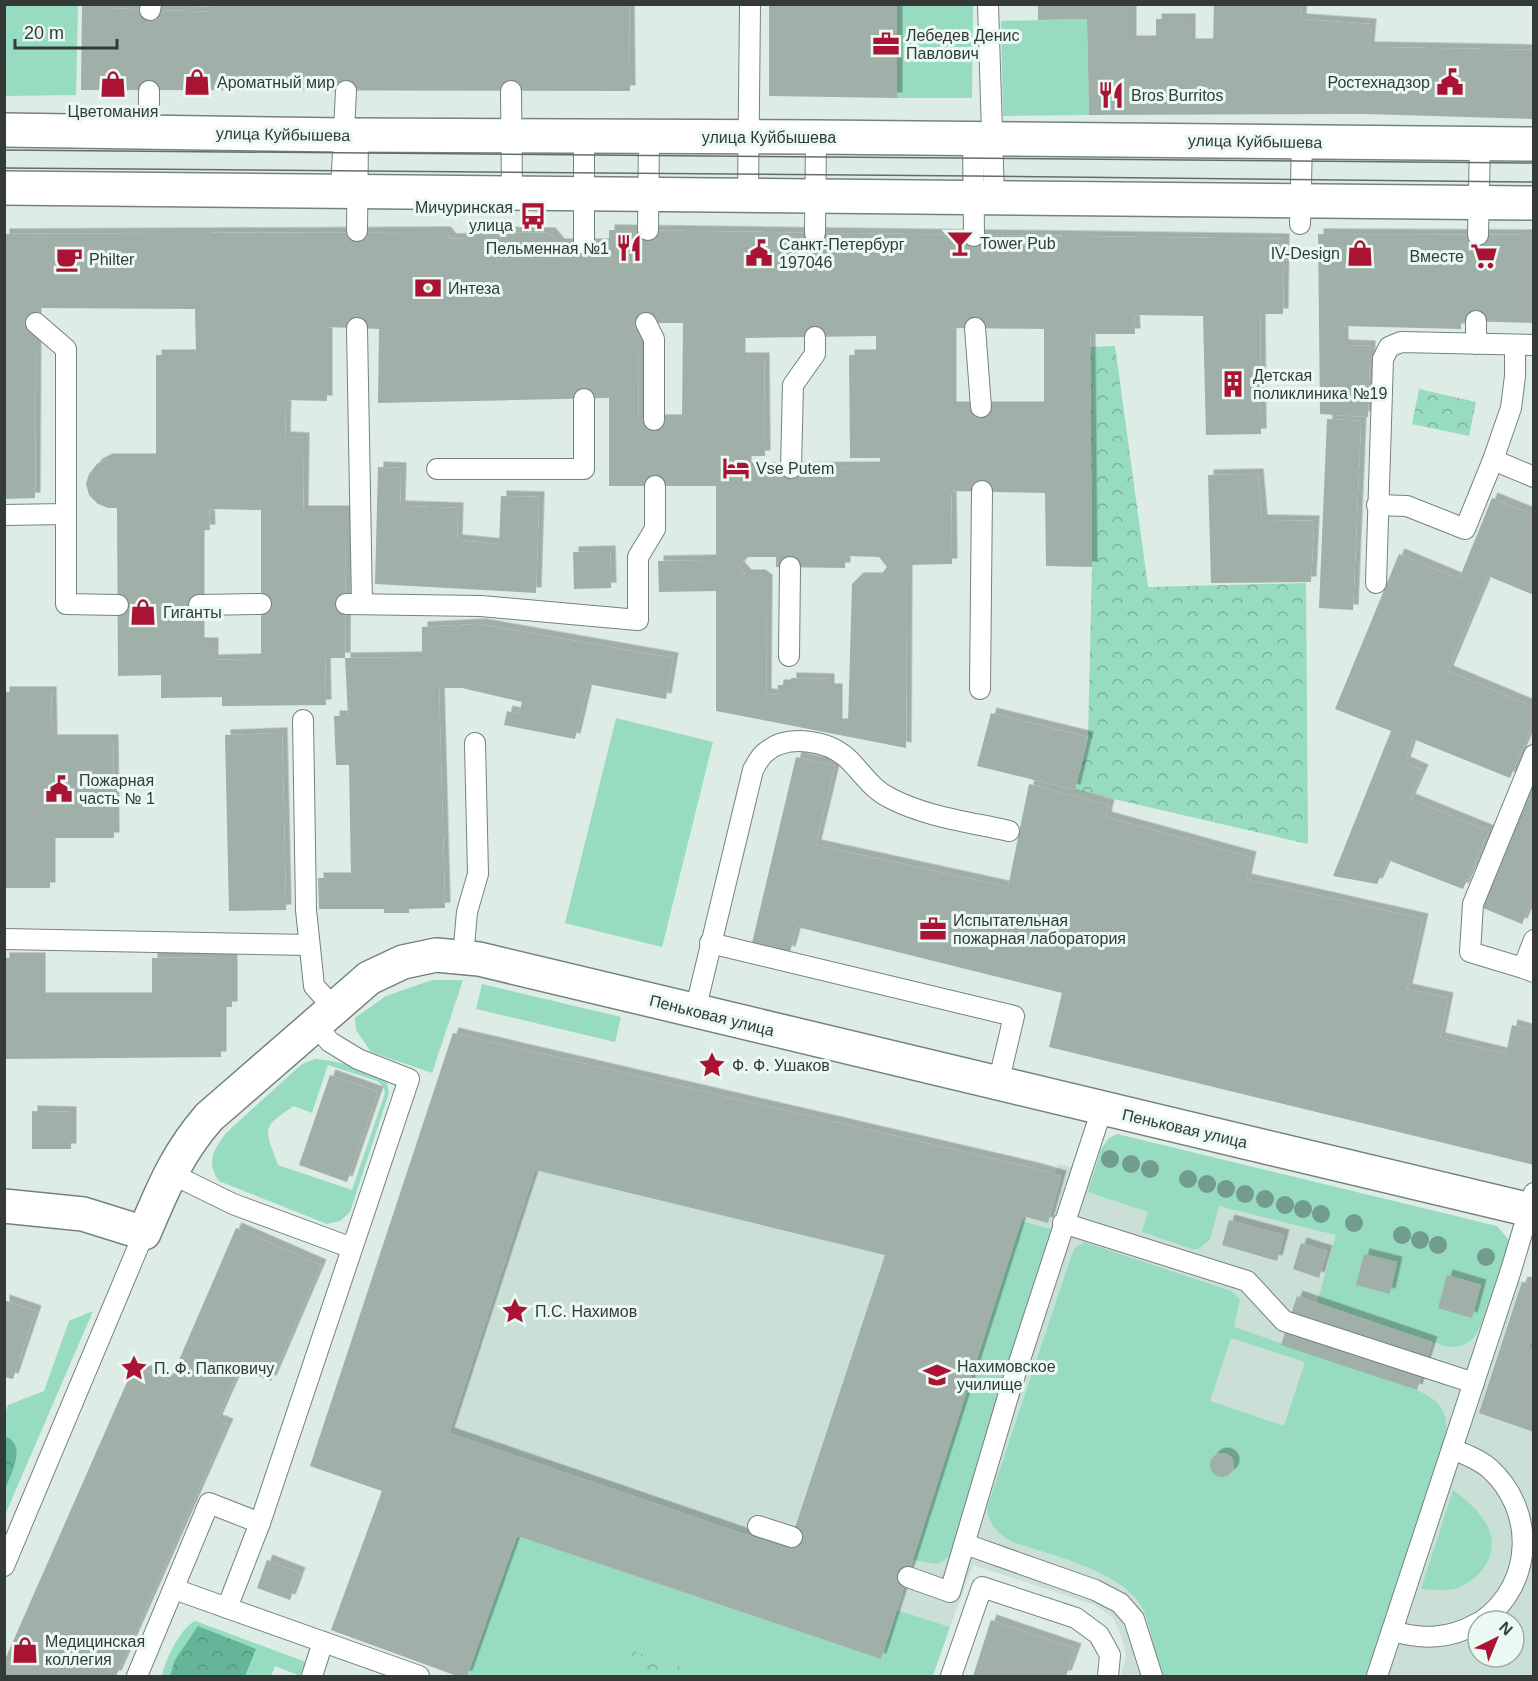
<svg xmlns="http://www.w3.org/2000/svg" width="1538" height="1681" font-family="Helvetica,sans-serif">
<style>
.built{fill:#cae0d6;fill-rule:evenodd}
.grass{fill:#97dbc0;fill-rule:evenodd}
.forest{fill:url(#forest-crowns)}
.park{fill:url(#park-crowns)}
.building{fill:#a1afa9;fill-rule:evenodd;filter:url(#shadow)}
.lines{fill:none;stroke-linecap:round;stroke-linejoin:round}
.service-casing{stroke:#75837d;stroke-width:22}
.minor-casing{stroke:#75837d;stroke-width:36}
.secondary-casing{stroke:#75837d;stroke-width:36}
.service{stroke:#fff;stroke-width:20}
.minor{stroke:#fff;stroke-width:33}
.secondary{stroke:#fff;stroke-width:33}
.tram{stroke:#646d6a;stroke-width:1.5}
.tree{fill:#729c8e}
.labels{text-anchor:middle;stroke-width:6;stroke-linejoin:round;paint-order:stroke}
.poi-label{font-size:16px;fill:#343a38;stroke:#eaf9f3;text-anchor:start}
.street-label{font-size:16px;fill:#343a38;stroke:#eaf9f3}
</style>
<defs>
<pattern id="forest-crowns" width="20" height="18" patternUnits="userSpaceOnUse" patternTransform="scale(1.5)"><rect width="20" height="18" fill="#65b698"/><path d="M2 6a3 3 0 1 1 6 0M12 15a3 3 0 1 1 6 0" fill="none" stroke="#54957d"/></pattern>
<pattern id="park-crowns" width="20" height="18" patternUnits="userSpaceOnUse" patternTransform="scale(1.5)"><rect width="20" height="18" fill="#97dbc0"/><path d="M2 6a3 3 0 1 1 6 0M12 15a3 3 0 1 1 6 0" fill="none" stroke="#7cb39d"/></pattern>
<filter id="shadow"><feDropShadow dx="5.5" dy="-5.5" stdDeviation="0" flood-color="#0004"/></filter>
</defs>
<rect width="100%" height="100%" fill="#ddece5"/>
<path class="built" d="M453,1033L1055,1174L1058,1164L1533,1284V1676H1121L1126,1655L1120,1632L1113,1618L1095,1605L973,1565L950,1627L897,1610L881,1659L518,1536L467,1676H457L331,1630L382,1491L310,1466ZM1478,1621H1514V1657H1478Z"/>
<g class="grass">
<polygon points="4,5 78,5 76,95 5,96"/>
<polygon points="897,5 973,5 972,98 897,98"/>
<polygon points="1087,19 1089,115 1003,116 1001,21"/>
<polygon points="616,718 713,742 662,947 565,923"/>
<polygon points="432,980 463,980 432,1073 371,1052 356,1030 355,1018 386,996"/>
<polygon points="482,984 621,1017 615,1042 476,1009"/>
<path d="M315,1059C336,1060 371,1070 387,1083L389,1093L350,1212L340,1221L327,1224L219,1181C206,1163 213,1150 226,1133L302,1064ZM328,1065L377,1081L383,1086L385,1093L352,1190L278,1165C265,1129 260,1128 294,1106L312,1113Z"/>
<path d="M1117,1134L1497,1226L1508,1239V1247L1480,1327C1473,1342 1465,1347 1448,1347L1317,1303L1336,1235L1219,1206L1210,1240L1198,1249H1192L1142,1232L1148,1212L1088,1192L1101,1149L1109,1138Z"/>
<polygon points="1021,1221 1051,1229 954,1550 947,1558 938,1564 913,1560"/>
<path d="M1084,1242L1231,1291L1240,1299L1234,1327L1417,1390C1445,1403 1450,1415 1444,1446L1369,1676H1164L1159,1669C1154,1650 1151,1629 1144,1611C1129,1573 1048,1554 1012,1542C999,1534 988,1524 987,1508L1071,1257L1074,1249ZM1231,1338L1305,1362L1284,1426L1210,1401Z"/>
<polygon points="93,1311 5,1515 4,1417 8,1405 44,1391 69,1321"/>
<path d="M1453,1490C1468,1501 1487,1517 1491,1536C1496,1560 1476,1583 1454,1589C1443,1591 1432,1590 1421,1589Z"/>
<polygon points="517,1536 881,1659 897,1610 950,1627 933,1676 467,1676"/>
<path d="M195,1621L306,1662L300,1676L275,1666L271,1676H162C165,1661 180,1628 195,1621Z"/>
</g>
<g class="forest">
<path d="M5,1436C28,1446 11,1472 5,1490Z"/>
<polygon points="198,1626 256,1649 245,1676 170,1676 175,1660"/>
</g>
<g class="park">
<polygon points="1115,346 1148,587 1306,583 1308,844 1075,790 1088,737 1092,567 1090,347"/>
<polygon points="1419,389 1476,402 1469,436 1412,424"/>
<polygon points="633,1651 707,1676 625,1676"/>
</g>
<g class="building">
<polygon points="209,4 629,4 630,91 81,90 82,5 105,5 105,8 209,12"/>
<polygon points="769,4 897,4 897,98 769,96"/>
<polygon points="1038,4 1131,4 1131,41 1156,41 1156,19 1190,19 1190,44 1213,44 1214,4 1302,4 1301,19 1371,24 1369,47 1534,50 1534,119 1365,114 1089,115 1087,19 1038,20"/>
<path d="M609,230L1284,239L1283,314H1260L1261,434L1206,435L1203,316L1134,315L1135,334H1090L1092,567L1046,566L1045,493L951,491L952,564L907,565L906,748L716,711V591L659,592L658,561L716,560V486H609V398L378,403L379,329L327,327V401L286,400L285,437L304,438L303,511H346L345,658H325L326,705L222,706V697L161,698V675L118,676L117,508H108L98,504L89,495L86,484L89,474L97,464L107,459H156V355H196L195,309L36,308L35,498L4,499V234L445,232L451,239L471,238L477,232L550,233L559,244H609ZM639,323H683L682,420H638ZM951,328L1044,329V407H951ZM876,336V355H849L850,458H880V467L746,468V456H765L764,358H740V338ZM209,509L261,510V659L213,660V643H199V530H210ZM845,556L879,557L887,567L878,578H858L852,584L848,724H837V689H829V679L791,678V685H778L777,695L766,694L767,580L760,575H746L739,567L746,557H776V567L845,568Z"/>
<polygon points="1318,234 1534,235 1534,323 1461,321 1461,329 1343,326 1343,345 1370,346 1368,417 1320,414"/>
<polygon points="1327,419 1361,421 1353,610 1319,608"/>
<polygon points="378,467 401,468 400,506 458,508 457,540 499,544 501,496 539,497 536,593 375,584"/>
<polygon points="1258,474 1262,520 1314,521 1311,582 1211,583 1208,475"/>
<polygon points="1492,498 1534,515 1534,595 1488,576 1448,671 1534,707 1534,721 1510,778 1413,739 1405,762 1423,770 1410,799 1489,831 1463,889 1388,860 1377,884 1333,876 1391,731 1335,709 1399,554 1459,579"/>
<polygon points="610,551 611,588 574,589 573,552"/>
<polygon points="480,624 673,658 666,699 588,684 575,739 504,725 507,711 519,714 522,702 462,688 439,688 445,908 409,909 409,913 384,913 384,909 319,909 318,878 351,878 349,765 336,765 334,716 348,716 345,658 422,657 422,627"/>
<polygon points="4,692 51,692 52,740 113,740 114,838 50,838 50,888 4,888"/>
<polygon points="991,713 1088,737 1075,790 977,766"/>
<polygon points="282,733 286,910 229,911 225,735"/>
<polygon points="796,757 835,766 816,845 1008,887 1029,784 1109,805 1106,817 1251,857 1246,879 1423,919 1407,989 1448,998 1440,1038 1506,1054 1512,1025 1534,1031 1534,1165 1049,1047 1062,993 797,927 790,952 752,943"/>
<polygon points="1533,783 1534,896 1522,924 1483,908"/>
<polygon points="232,957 232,1007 221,1007 221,1057 4,1059 4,958 40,958 40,998 152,998 152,958"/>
<path d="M453,1033L1033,1168L1061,1176L1048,1223L1023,1216L881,1659L517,1536L467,1676H457L331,1630L382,1491L310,1466ZM535,1170L885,1255L788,1549L449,1433Z"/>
<polygon points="330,1075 378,1092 347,1182 299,1165"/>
<polygon points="32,1111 71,1112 71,1149 32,1149"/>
<polygon points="1229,1220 1284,1235 1277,1261 1222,1245"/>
<polygon points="236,1228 321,1265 271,1381 240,1368 217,1420 228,1424 116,1676 4,1676 4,1662 134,1366 170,1381"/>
<polygon points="1301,1243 1327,1251 1319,1278 1293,1269"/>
<polygon points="1364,1254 1397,1262 1390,1294 1356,1285"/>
<polygon points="1447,1275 1481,1285 1472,1318 1438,1308"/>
<polygon points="1522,1282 1534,1284 1534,1336 1528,1348 1534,1350 1534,1432 1479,1413"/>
<polygon points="1297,1296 1432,1342 1417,1390 1281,1345"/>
<polygon points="4,1300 36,1311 13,1379 4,1377"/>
<circle cx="1222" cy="1465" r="12"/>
<polygon points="267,1560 300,1573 290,1600 257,1588"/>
<polygon points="991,1620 1076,1649 1066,1676 973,1676"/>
</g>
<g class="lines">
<defs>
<g id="service">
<polyline points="988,4 994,197"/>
<polyline points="150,10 151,4"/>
<polyline points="511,91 512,193"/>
<polyline points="149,132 149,91"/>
<polyline points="584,136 584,244"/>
<polyline points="973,139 974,236"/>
<polyline points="341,191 346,91"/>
<polyline points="748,195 750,4"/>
<polyline points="1300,224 1302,142"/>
<polyline points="648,230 649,136"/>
<polyline points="357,231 358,135"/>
<polyline points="815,233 816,137"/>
<polyline points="1478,235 1480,143"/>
<polyline points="36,323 66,349 66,514"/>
<polyline points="646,323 654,339 654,420"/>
<polyline points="357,328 362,604"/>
<polyline points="975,328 981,407"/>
<polyline points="1476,344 1476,321"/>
<polyline points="1493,460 1534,477"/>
<polyline points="791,468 793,385 815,354 815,337"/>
<polyline points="437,469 584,469 584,399"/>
<polyline points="1377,505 1407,506 1465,529 1493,460 1511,408 1515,376 1515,345"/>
<polyline points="4,515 66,514 66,604 118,605"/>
<polyline points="1376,583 1383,359 1389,347 1401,342 1534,345"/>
<polyline points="346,604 481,606 638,620 638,557 655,529 655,486"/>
<polyline points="199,605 261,604"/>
<polyline points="789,656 790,567"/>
<polyline points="980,689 982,491"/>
<polyline points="303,720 306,910 314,986 333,1007"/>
<polyline points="1534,755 1473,904 1470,952 1523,968 1534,972"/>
<polyline points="4,939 309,945"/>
<polyline points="710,943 1014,1016 998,1084"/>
<polyline points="463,957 467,912 478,874 475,743"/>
<polyline points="1523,968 1534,940"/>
<path d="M695,1011L753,770C756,765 760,756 766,752C787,734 827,740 847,758C861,771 871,789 890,798C926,817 970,822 1009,831"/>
<polyline points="170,1173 233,1204 352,1248"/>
<polyline points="1063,1223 1247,1281 1284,1321 1474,1383"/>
<path d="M1452,1449C1465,1454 1478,1459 1489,1468C1536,1510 1534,1584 1482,1621"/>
<polyline points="758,1526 792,1537"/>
<polyline points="965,1544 1095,1590 1120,1603 1134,1619 1152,1676"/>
<polyline points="4,1566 144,1233"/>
<polyline points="908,1577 950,1592 1009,1393 1102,1109"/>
<polyline points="174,1589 419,1676"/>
<polyline points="227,1608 260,1523 409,1079 358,1059 330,1042 314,1024"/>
<path d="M1392,1631C1423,1640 1450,1639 1478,1623"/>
<polyline points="137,1676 209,1503 260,1523"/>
<polyline points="312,1676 323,1642"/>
<polyline points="951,1676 982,1587 1076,1618 1099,1635 1110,1655 1108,1676"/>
<polyline points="1377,1676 1511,1270 1534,1193"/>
</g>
<path id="minor" d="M4,1206L83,1214L144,1233C163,1189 176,1155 209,1117L369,978L403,962L436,955L479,959L1534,1211"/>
<g id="secondary">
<polyline points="4,130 344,135 816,137 1534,144"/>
<polyline points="4,188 1534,203"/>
</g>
</defs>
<use href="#service" class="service-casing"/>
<use href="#minor" class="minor-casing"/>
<use href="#secondary" class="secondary-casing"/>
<use href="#service" class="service"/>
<use href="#minor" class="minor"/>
<use href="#secondary" class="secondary"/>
<g class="tram">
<polyline points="4,150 1534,163"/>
<polyline points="4,168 973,176 1534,182"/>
</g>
</g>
<g class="tree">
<circle cx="1110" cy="1159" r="9"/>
<circle cx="1131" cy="1164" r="9"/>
<circle cx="1150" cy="1169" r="9"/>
<circle cx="1188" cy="1179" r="9"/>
<circle cx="1207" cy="1184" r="9"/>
<circle cx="1226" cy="1189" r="9"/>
<circle cx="1245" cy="1194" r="9"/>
<circle cx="1265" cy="1199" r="9"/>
<circle cx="1285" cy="1205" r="9"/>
<circle cx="1303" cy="1209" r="9"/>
<circle cx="1321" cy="1214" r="9"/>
<circle cx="1354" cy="1223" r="9"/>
<circle cx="1402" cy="1235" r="9"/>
<circle cx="1420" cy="1240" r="9"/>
<circle cx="1438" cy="1245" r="9"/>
<circle cx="1486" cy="1257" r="9"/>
</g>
<defs>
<symbol id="office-bare" viewBox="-9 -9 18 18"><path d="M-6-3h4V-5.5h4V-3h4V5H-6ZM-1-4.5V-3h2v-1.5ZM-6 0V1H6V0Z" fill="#aa1334" stroke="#eaf9f3" stroke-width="2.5" paint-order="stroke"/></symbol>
<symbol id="shop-bare" viewBox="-9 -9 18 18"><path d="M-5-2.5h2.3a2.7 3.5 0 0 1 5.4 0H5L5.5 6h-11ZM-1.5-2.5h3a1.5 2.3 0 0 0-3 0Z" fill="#aa1334" stroke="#eaf9f3" stroke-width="2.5" paint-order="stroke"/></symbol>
<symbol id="civic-bare" viewBox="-9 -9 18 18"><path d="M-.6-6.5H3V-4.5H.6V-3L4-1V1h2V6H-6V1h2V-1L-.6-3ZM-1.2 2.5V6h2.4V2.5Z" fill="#aa1334" stroke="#eaf9f3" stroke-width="2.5" paint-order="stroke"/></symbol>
<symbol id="restaurant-bare" viewBox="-9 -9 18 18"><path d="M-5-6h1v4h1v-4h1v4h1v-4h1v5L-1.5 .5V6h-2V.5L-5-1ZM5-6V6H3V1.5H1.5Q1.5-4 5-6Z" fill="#aa1334" stroke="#eaf9f3" stroke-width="2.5" paint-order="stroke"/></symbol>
<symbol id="bus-bare" viewBox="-9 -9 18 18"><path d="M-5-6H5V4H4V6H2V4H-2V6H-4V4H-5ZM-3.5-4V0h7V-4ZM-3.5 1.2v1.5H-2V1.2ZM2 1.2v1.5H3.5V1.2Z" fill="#aa1334" stroke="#eaf9f3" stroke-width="2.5" paint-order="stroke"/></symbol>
<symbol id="bar-bare" viewBox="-9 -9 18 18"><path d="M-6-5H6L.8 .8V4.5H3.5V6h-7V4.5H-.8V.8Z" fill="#aa1334" stroke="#eaf9f3" stroke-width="2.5" paint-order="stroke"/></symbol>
<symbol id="supermarket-bare" viewBox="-9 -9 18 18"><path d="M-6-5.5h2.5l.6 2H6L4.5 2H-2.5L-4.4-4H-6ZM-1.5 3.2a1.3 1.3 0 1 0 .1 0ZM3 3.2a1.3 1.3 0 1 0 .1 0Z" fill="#aa1334" stroke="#eaf9f3" stroke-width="2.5" paint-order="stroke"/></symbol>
<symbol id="cafe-bare" viewBox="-9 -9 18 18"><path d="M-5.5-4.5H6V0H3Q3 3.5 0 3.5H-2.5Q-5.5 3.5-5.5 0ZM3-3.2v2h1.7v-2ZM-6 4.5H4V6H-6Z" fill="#aa1334" stroke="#eaf9f3" stroke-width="2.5" paint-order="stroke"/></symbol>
<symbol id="bank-bare" viewBox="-9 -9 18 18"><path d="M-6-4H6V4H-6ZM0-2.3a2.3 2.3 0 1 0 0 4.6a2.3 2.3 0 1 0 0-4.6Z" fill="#aa1334" stroke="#eaf9f3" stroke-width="2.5" paint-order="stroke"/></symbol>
<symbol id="building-bare" viewBox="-9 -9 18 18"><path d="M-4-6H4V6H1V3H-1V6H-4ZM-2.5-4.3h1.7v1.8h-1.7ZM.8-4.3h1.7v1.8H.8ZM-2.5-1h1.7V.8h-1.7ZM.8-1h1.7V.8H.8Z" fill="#aa1334" stroke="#eaf9f3" stroke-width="2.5" paint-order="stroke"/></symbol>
<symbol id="hotel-bare" viewBox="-9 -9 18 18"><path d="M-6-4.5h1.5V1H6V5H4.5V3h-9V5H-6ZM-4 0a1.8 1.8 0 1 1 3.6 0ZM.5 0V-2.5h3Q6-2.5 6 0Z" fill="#aa1334" stroke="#eaf9f3" stroke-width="2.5" paint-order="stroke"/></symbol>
<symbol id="sight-bare" viewBox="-9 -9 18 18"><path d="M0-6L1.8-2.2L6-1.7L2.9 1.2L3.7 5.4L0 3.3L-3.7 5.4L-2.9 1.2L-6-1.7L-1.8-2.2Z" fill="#aa1334" stroke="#eaf9f3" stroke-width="2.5" paint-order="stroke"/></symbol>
<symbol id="university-bare" viewBox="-9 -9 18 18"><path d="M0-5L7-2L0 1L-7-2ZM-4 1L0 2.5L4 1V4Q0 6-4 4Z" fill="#aa1334" stroke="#eaf9f3" stroke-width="2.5" paint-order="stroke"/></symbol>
</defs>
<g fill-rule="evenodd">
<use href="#office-bare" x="867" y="25" width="38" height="38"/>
<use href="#shop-bare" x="178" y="63" width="38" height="38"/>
<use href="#civic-bare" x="1431" y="63" width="38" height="38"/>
<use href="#shop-bare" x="94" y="65" width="38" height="38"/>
<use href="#restaurant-bare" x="1092" y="76" width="38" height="38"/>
<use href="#bus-bare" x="514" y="197" width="38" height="38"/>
<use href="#bar-bare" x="941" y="224" width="38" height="38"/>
<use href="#restaurant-bare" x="610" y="229" width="38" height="38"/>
<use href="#civic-bare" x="740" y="234" width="38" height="38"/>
<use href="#shop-bare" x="1341" y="234" width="38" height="38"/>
<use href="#supermarket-bare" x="1465" y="237" width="38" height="38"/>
<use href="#cafe-bare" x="50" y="240" width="38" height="38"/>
<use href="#bank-bare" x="409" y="269" width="38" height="38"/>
<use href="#building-bare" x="1214" y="365" width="38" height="38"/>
<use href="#hotel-bare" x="717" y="449" width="38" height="38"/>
<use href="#shop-bare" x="124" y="593" width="38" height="38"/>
<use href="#civic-bare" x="40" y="770" width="38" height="38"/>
<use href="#office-bare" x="914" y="910" width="38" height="38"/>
<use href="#sight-bare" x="693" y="1046" width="38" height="38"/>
<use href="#sight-bare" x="496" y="1292" width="38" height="38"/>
<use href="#sight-bare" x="115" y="1349" width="38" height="38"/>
<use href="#university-bare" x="918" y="1356" width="38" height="38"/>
<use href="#shop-bare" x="6" y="1631" width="38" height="38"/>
</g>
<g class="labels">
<g class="poi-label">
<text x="906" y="41">Лебедев Денис<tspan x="906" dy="18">Павлович</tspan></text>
<text x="217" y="88">Ароматный мир</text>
<text x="1430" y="88" text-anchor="end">Ростехнадзор</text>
<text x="1131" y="101">Bros Burritos</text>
<text x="113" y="117" text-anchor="middle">Цветомания</text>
<text x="513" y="213" text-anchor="end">Мичуринская<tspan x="513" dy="18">улица</tspan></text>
<text x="980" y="249">Tower Pub</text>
<text x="779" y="250">Санкт-Петербург<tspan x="779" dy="18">197046</tspan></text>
<text x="609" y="254" text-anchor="end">Пельменная №1</text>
<text x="1340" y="259" text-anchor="end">IV-Design</text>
<text x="1464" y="262" text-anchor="end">Вместе</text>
<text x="89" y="265">Philter</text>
<text x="448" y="294">Интеза</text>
<text x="1253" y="381">Детская<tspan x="1253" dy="18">поликлиника №19</tspan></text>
<text x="756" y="474">Vse Putem</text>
<text x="163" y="618">Гиганты</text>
<text x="79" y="786">Пожарная<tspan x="79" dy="18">часть № 1</tspan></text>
<text x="953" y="926">Испытательная<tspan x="953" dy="18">пожарная лаборатория</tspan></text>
<text x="732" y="1071">Ф. Ф. Ушаков</text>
<text x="535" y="1317">П.С. Нахимов</text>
<text x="957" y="1372">Нахимовское<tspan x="957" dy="18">училище</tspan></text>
<text x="154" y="1374">П. Ф. Папковичу</text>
<text x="45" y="1647">Медицинская<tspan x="45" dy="18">коллегия</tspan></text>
</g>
<g class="street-label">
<text transform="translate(283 134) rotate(1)" y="6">улица Куйбышева</text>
<text x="769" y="143">улица Куйбышева</text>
<text transform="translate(1255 141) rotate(1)" y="6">улица Куйбышева</text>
<text transform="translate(712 1015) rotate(14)" y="6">Пеньковая улица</text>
<text transform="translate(1185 1128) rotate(13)" y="6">Пеньковая улица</text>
</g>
</g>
<rect width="1538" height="1681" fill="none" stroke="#343a38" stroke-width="12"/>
<g transform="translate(1496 1639) rotate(43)"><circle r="28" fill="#eaf9f3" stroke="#a1ada8" stroke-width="1.5"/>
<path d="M0-4.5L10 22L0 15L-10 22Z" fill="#aa1334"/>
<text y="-9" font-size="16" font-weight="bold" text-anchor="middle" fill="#343a38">N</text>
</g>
<path d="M15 39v9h102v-9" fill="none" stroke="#343a38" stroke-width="3"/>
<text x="24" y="39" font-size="18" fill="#343a38" stroke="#eaf9f3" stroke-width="4.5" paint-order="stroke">20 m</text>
</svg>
